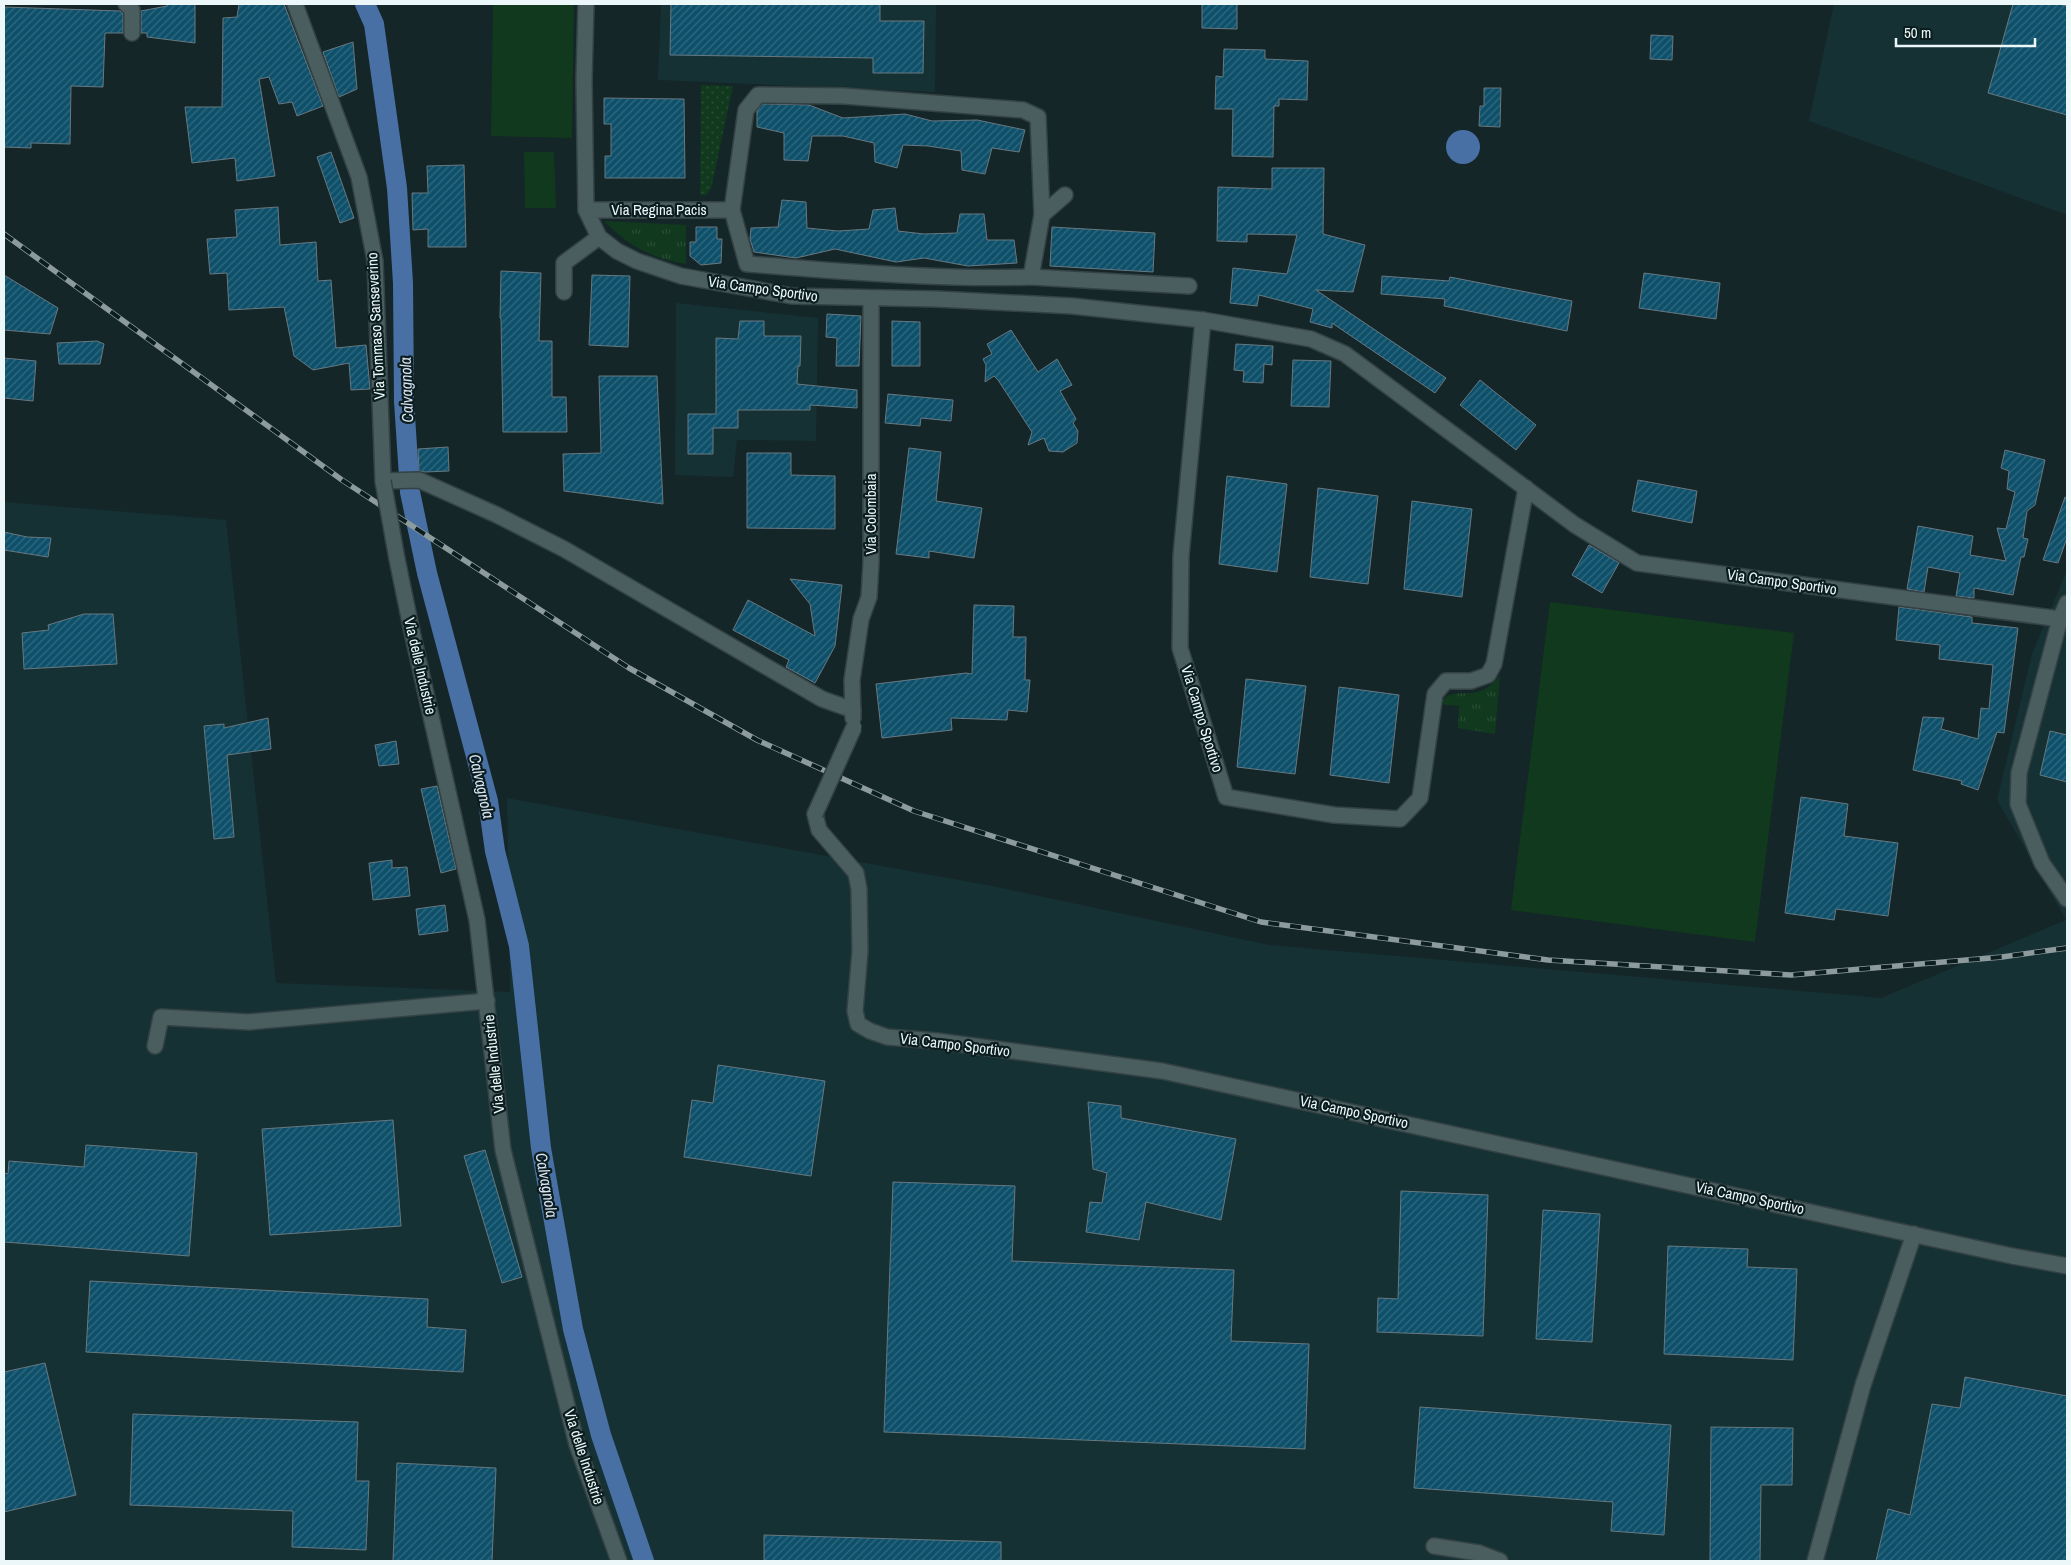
<svg xmlns="http://www.w3.org/2000/svg" width="2071" height="1565" font-family="'Archivo Narrow',sans-serif">
<style>
.built{fill:#163134}
.grass{fill:url(#grass-dots)}
.park{fill:url(#park-tufts)}
.pitch{fill:#11391e}
.water{fill:#4970a4}
.lines{fill:none;stroke-linecap:round;stroke-linejoin:round}
.canal{stroke:#4970a4;stroke-width:20}
.building{fill:url(#building-hatch);stroke:#687881}
.minor-casing{stroke:#344244;stroke-width:18}
.minor{stroke:#4a5d5f;stroke-width:15}
.rail-casing{stroke:#8d9b9d;stroke-width:5.5}
.rail{stroke:#0b1d1e;stroke-width:4;stroke-dasharray:11;stroke-linecap:butt}
.minor-bridge-casing{stroke:#344244;stroke-width:18;stroke-linecap:butt}
.minor-bridge{stroke:#4a5d5f;stroke-width:15}
.labels{text-anchor:middle;stroke-width:4.5;stroke-linejoin:round;paint-order:stroke}
.street-label{font-size:15px;fill:#ebf7f8;stroke:#0b1d1e}
.water-label{font-size:16px;font-style:italic;fill:#d8e3f3;stroke:#0b1d1e}
</style>
<defs>
<pattern id="grass-dots" width="8" height="8" patternUnits="userSpaceOnUse" patternTransform="scale(1.25)"><rect width="8" height="8" fill="#11391e"/><path d="M2 2h.1M6 6h.1" fill="none" stroke="#284d34" stroke-width="1.8" stroke-linecap="round"/></pattern>
<pattern id="park-tufts" width="24" height="20" patternUnits="userSpaceOnUse" patternTransform="scale(1.25)"><rect width="24" height="20" fill="#11391e"/><path d="M3 7l-1-3M5 7V3M7 7l1-3M15 17l-1-3M17 17v-4M19 17l1-3" fill="none" stroke="#284d34"/></pattern>
<pattern id="building-hatch" width="6" height="6" patternUnits="userSpaceOnUse" patternTransform="scale(1.25)"><rect width="6" height="6" fill="#0e506a"/><path d="M-1 1l2-2M0 6l6-6M5 7l2-2" fill="none" stroke="#316a80"/></pattern>
</defs>
<rect width="100%" height="100%" fill="#142628"/>
<g class="built">
<polygon points="661,4 936,4 935,92 658,80"/>
<polygon points="1834,4 2067,4 2067,215 1809,121"/>
<polygon points="676,303 818,318 816,441 737,440 733,477 675,475"/>
<polygon points="4,502 226,520 276,983 510,992 507,798 992,886 1269,945 1881,998 2066,920 1997,800 2032,654 2067,570 2067,1561 4,1561"/>
</g>
<polygon class="grass" points="701,85 733,86 711,189 706,195 700,195"/>
<g class="park">
<path d="M604,221L686,225V264C651,258 628,246 604,221Z"/>
<path d="M1500,676L1495,734L1458,728L1459,706L1442,704L1443,699C1454,690 1465,695 1477,692C1487,690 1493,683 1500,676Z"/>
</g>
<g class="pitch">
<polygon points="493,4 574,4 572,138 491,136"/>
<polygon points="524,152 554,152 556,208 525,208"/>
<polygon points="1550,602 1794,633 1755,942 1511,910"/>
</g>
<circle class="water" cx="1463" cy="147" r="17"/>
<g class="lines">
<polyline class="canal" points="365,4 374,24 397,188 403,283 404,401 410,492 427,573 488,801 495,851 519,946 541,1148 573,1329 601,1435 644,1561"/>
</g>
<g class="building">
<polygon points="169,4 195,4 195,43 147,37 147,33 141,33 141,11 167,6"/>
<polygon points="239,4 284,4 323,106 297,116 292,102 279,104 269,77 259,79 275,176 237,181 235,158 192,163 185,107 222,107 223,18 237,17"/>
<polygon points="671,4 880,4 880,21 924,21 923,73 873,73 873,58 670,55"/>
<polygon points="1202,4 1237,4 1237,29 1202,28"/>
<polygon points="2013,4 2059,4 2067,6 2067,115 1988,93"/>
<polygon points="4,7 120,11 123,14 123,33 105,33 103,87 71,86 70,144 31,143 31,148 4,147"/>
<polygon points="1651,35 1673,36 1672,60 1650,59"/>
<polygon points="353,42 357,89 339,97 323,52"/>
<polygon points="1224,49 1265,50 1265,59 1308,61 1307,100 1279,99 1279,106 1274,106 1273,157 1232,156 1233,109 1215,109 1216,76 1223,77"/>
<polygon points="1484,88 1501,88 1500,127 1479,126 1480,106 1484,106"/>
<polygon points="604,98 684,99 685,178 605,178 605,156 611,156 611,124 604,124"/>
<polygon points="762,104 809,105 843,118 905,114 932,121 977,120 1025,130 1019,152 992,148 985,174 962,170 961,151 928,146 903,145 897,168 875,162 874,143 843,136 812,136 808,161 784,160 784,133 757,127 757,111"/>
<polygon points="331,152 354,218 340,223 317,157"/>
<polygon points="464,165 466,247 428,247 428,229 413,230 412,193 428,193 427,166"/>
<polygon points="1272,168 1324,168 1323,234 1365,245 1353,292 1316,290 1446,378 1435,393 1332,323 1332,328 1310,322 1313,309 1259,295 1257,306 1230,303 1233,268 1287,274 1297,235 1247,234 1247,242 1217,241 1218,187 1272,189"/>
<polygon points="782,200 806,202 807,228 838,231 869,229 873,210 895,208 898,231 924,234 957,233 960,214 984,214 987,240 1014,240 1017,263 968,266 924,258 896,262 835,249 796,258 754,252 750,239 751,228 778,227"/>
<polygon points="278,207 280,245 316,242 318,281 331,280 336,348 366,345 370,389 351,390 349,363 313,370 294,356 284,307 229,310 227,273 210,274 207,239 237,237 235,210"/>
<polygon points="696,227 717,227 717,239 722,239 721,263 701,265 690,256 690,242 696,242"/>
<polygon points="1052,227 1155,233 1153,272 1050,266"/>
<polygon points="501,271 541,273 539,341 552,341 552,397 566,397 567,432 503,432 501,319 500,318"/>
<polygon points="1644,273 1720,283 1716,319 1639,308"/>
<polygon points="4,275 58,308 50,334 4,330"/>
<polygon points="592,275 630,276 628,347 589,345"/>
<polygon points="1382,276 1449,281 1450,277 1572,301 1567,331 1444,306 1445,299 1381,294"/>
<polygon points="827,314 861,316 859,366 836,366 837,338 826,337"/>
<polygon points="740,321 764,321 764,336 801,336 800,366 798,366 797,384 857,390 857,408 810,405 810,410 738,410 738,428 713,428 713,454 688,454 688,414 716,414 716,338 738,339"/>
<polygon points="892,321 920,322 920,366 892,366"/>
<polygon points="1011,330 1038,372 1057,359 1072,385 1060,391 1076,419 1073,423 1078,431 1077,443 1063,452 1049,451 1044,438 1028,445 1032,432 998,380 994,376 985,382 986,365 983,359 992,354 987,344"/>
<polygon points="97,341 104,344 100,364 59,364 57,343"/>
<polygon points="1236,344 1273,346 1272,365 1264,364 1263,383 1243,382 1244,371 1234,370"/>
<polygon points="4,358 36,361 33,401 4,398"/>
<polygon points="1293,360 1331,361 1329,407 1291,406"/>
<polygon points="599,376 657,376 663,504 564,491 563,454 601,453"/>
<polygon points="1480,380 1536,425 1516,450 1460,405"/>
<polygon points="888,394 953,400 951,421 921,418 920,426 885,423"/>
<polygon points="448,447 449,471 425,472 419,471 418,449"/>
<polygon points="909,448 941,452 936,501 982,508 974,558 929,551 929,558 896,554"/>
<polygon points="2005,450 2045,460 2035,505 2027,511 2023,538 2028,539 2024,557 2021,557 2013,595 1974,588 1974,598 1956,596 1960,573 1928,567 1924,592 1907,589 1918,526 1973,536 1970,555 2006,561 1997,528 2006,529 2015,492 2007,489 2009,471 2001,468"/>
<polygon points="747,453 791,453 791,475 835,476 835,529 747,528"/>
<polygon points="1227,476 1287,484 1277,572 1219,564"/>
<polygon points="1638,480 1697,491 1692,523 1632,511"/>
<polygon points="1318,488 1378,496 1368,584 1310,577"/>
<polygon points="2065,497 2067,498 2067,538 2058,563 2043,560"/>
<polygon points="1412,501 1472,509 1462,597 1404,589"/>
<polygon points="4,532 27,537 51,538 48,557 4,550"/>
<polygon points="1589,545 1619,563 1602,593 1572,575"/>
<polygon points="790,579 842,585 835,646 815,683 786,667 789,660 733,630 748,600 815,636 810,604"/>
<polygon points="974,605 1014,606 1013,637 1026,637 1025,680 1030,680 1027,712 1008,710 1007,720 951,718 952,730 882,738 876,684 966,673 972,674"/>
<polygon points="1899,607 1972,617 1972,623 2018,628 2004,733 1997,732 1978,790 1961,784 1962,781 1913,770 1923,717 1944,718 1941,729 1978,739 1981,708 1989,709 1993,665 1939,659 1940,645 1896,640"/>
<polygon points="84,614 113,614 117,664 24,669 22,633 49,630 48,625"/>
<polygon points="1246,679 1306,686 1295,774 1237,767"/>
<polygon points="1339,687 1399,695 1389,783 1330,775"/>
<polygon points="268,718 271,749 227,755 234,837 214,839 204,726 224,724 224,728"/>
<polygon points="2050,731 2067,735 2067,782 2040,775"/>
<polygon points="396,741 399,764 379,766 375,745"/>
<polygon points="437,786 456,869 441,873 421,789"/>
<polygon points="1801,797 1848,804 1844,836 1898,843 1888,916 1836,909 1834,920 1785,913"/>
<polygon points="392,860 392,868 407,867 410,896 373,900 369,863"/>
<polygon points="445,905 448,931 419,935 416,909"/>
<polygon points="718,1065 825,1081 811,1176 684,1157 692,1100 713,1103"/>
<polygon points="1088,1102 1121,1106 1121,1118 1236,1139 1221,1220 1146,1202 1139,1240 1086,1232 1090,1202 1102,1203 1107,1173 1093,1169"/>
<polygon points="393,1120 401,1226 270,1235 262,1129"/>
<polygon points="86,1145 197,1153 189,1256 4,1242 4,1173 8,1174 9,1161 84,1167"/>
<polygon points="485,1150 522,1277 502,1283 464,1156"/>
<polygon points="893,1182 1015,1186 1012,1261 1234,1270 1231,1341 1309,1344 1305,1449 884,1432"/>
<polygon points="1401,1191 1488,1195 1483,1336 1377,1332 1378,1298 1398,1299"/>
<polygon points="1543,1210 1600,1214 1592,1342 1536,1339"/>
<polygon points="1668,1246 1748,1249 1747,1267 1797,1269 1793,1360 1664,1354"/>
<polygon points="90,1281 428,1299 427,1327 466,1330 463,1372 86,1352"/>
<polygon points="45,1363 76,1495 4,1512 4,1372"/>
<polygon points="1965,1377 2067,1396 2067,1561 1876,1561 1888,1509 1910,1515 1932,1404 1960,1408"/>
<polygon points="1420,1407 1671,1425 1664,1535 1611,1531 1613,1502 1414,1488"/>
<polygon points="133,1414 358,1422 356,1481 369,1481 366,1550 292,1547 293,1511 130,1505"/>
<polygon points="1711,1427 1793,1428 1792,1485 1761,1485 1760,1561 1710,1561"/>
<polygon points="397,1463 496,1468 492,1561 393,1561"/>
<polygon points="764,1535 1001,1542 1001,1561 764,1561"/>
</g>
<g class="lines">
<defs>
<g id="minor">
<polyline points="126,4 132,10 132,33"/>
<polyline points="295,4 359,177 375,261 383,481 419,480 497,515 564,549 822,699 853,710"/>
<polyline points="586,4 584,80 586,210 599,237 617,251 637,261 681,276 792,296 937,299 1072,306 1203,320 1311,339 1345,354 1575,525 1637,563 2060,619"/>
<path d="M758,95L844,96L1023,110L1038,117L1042,215L1031,277C937,280 841,271 747,264L732,210L746,110Z"/>
<polyline points="586,210 732,210"/>
<polyline points="1042,215 1065,195"/>
<polyline points="1031,277 1189,286"/>
<polyline points="564,292 564,263 599,237"/>
<polyline points="1203,320 1181,556 1180,648 1226,797 1334,815 1400,819 1420,798 1435,694 1446,681 1471,681 1488,675 1494,664 1526,488"/>
<polyline points="397,559 412,632 477,920 503,1150 577,1445 619,1561"/>
<polyline points="2067,603 2060,619 2019,773 2018,804 2042,863 2067,899"/>
<polyline points="853,718 852,680 861,619 869,597 871,563 871,298"/>
<polyline points="815,814 819,830 856,873 859,889 860,951 855,1011 858,1024 870,1031 887,1037 937,1041 1162,1071 2012,1256 2067,1266"/>
<polyline points="155,1046 161,1017 249,1022 487,1001"/>
<polyline points="1434,1546 1479,1553 1500,1561"/>
<polyline points="1815,1561 1863,1385 1914,1234"/>
</g>
</defs>
<use href="#minor" class="minor-casing"/>
<use href="#minor" class="minor"/>
<defs>
<polyline id="rail" points="4,234 342,480 629,668 757,740 914,811 1261,922 1548,960 1791,975 2002,957 2067,948"/>
</defs>
<use href="#rail" class="rail-casing"/>
<use href="#rail" class="rail"/>
<defs>
<g id="minor-bridge">
<polyline points="383,481 397,559"/>
<polyline points="815,814 854,727"/>
</g>
</defs>
<use href="#minor-bridge" class="minor-bridge-casing"/>
<use href="#minor-bridge" class="minor-bridge"/>
</g>
<g class="labels">
<g class="street-label">
<text x="659" y="215">Via Regina Pacis</text>
<text transform="translate(763 289) rotate(8)" y="5">Via Campo Sportivo</text>
<text transform="translate(376 326) rotate(-93)" y="5">Via Tommaso Sanseverino</text>
<text transform="translate(871 514) rotate(-90)" y="5">Via Colombaia</text>
<text transform="translate(1782 582) rotate(8)" y="5">Via Campo Sportivo</text>
<text transform="translate(420 666) rotate(77)" y="5">Via delle Industrie</text>
<text transform="translate(1202 719) rotate(73)" y="5">Via Campo Sportivo</text>
<text transform="translate(955 1045) rotate(7)" y="5">Via Campo Sportivo</text>
<text transform="translate(494 1064) rotate(-96)" y="5">Via delle Industrie</text>
<text transform="translate(1354 1112) rotate(12)" y="5">Via Campo Sportivo</text>
<text transform="translate(1750 1198) rotate(12)" y="5">Via Campo Sportivo</text>
<text transform="translate(584 1457) rotate(72)" y="5">Via delle Industrie</text>
</g>
<g class="water-label">
<text transform="translate(406 390) rotate(-92)" y="6">Calvagnola</text>
<text transform="translate(482 786) rotate(77)" y="6">Calvagnola</text>
<text transform="translate(547 1185) rotate(80)" y="6">Calvagnola</text>
</g>
</g>
<rect width="2071" height="1565" fill="none" stroke="#ebf7f8" stroke-width="10"/>
<path d="M1896 38v8h139v-8" fill="none" stroke="#ebf7f8" stroke-width="2.5"/>
<text x="1904" y="38" font-size="15" fill="#ebf7f8" stroke="#0b1d1e" stroke-width="4" paint-order="stroke">50 m</text>
</svg>
